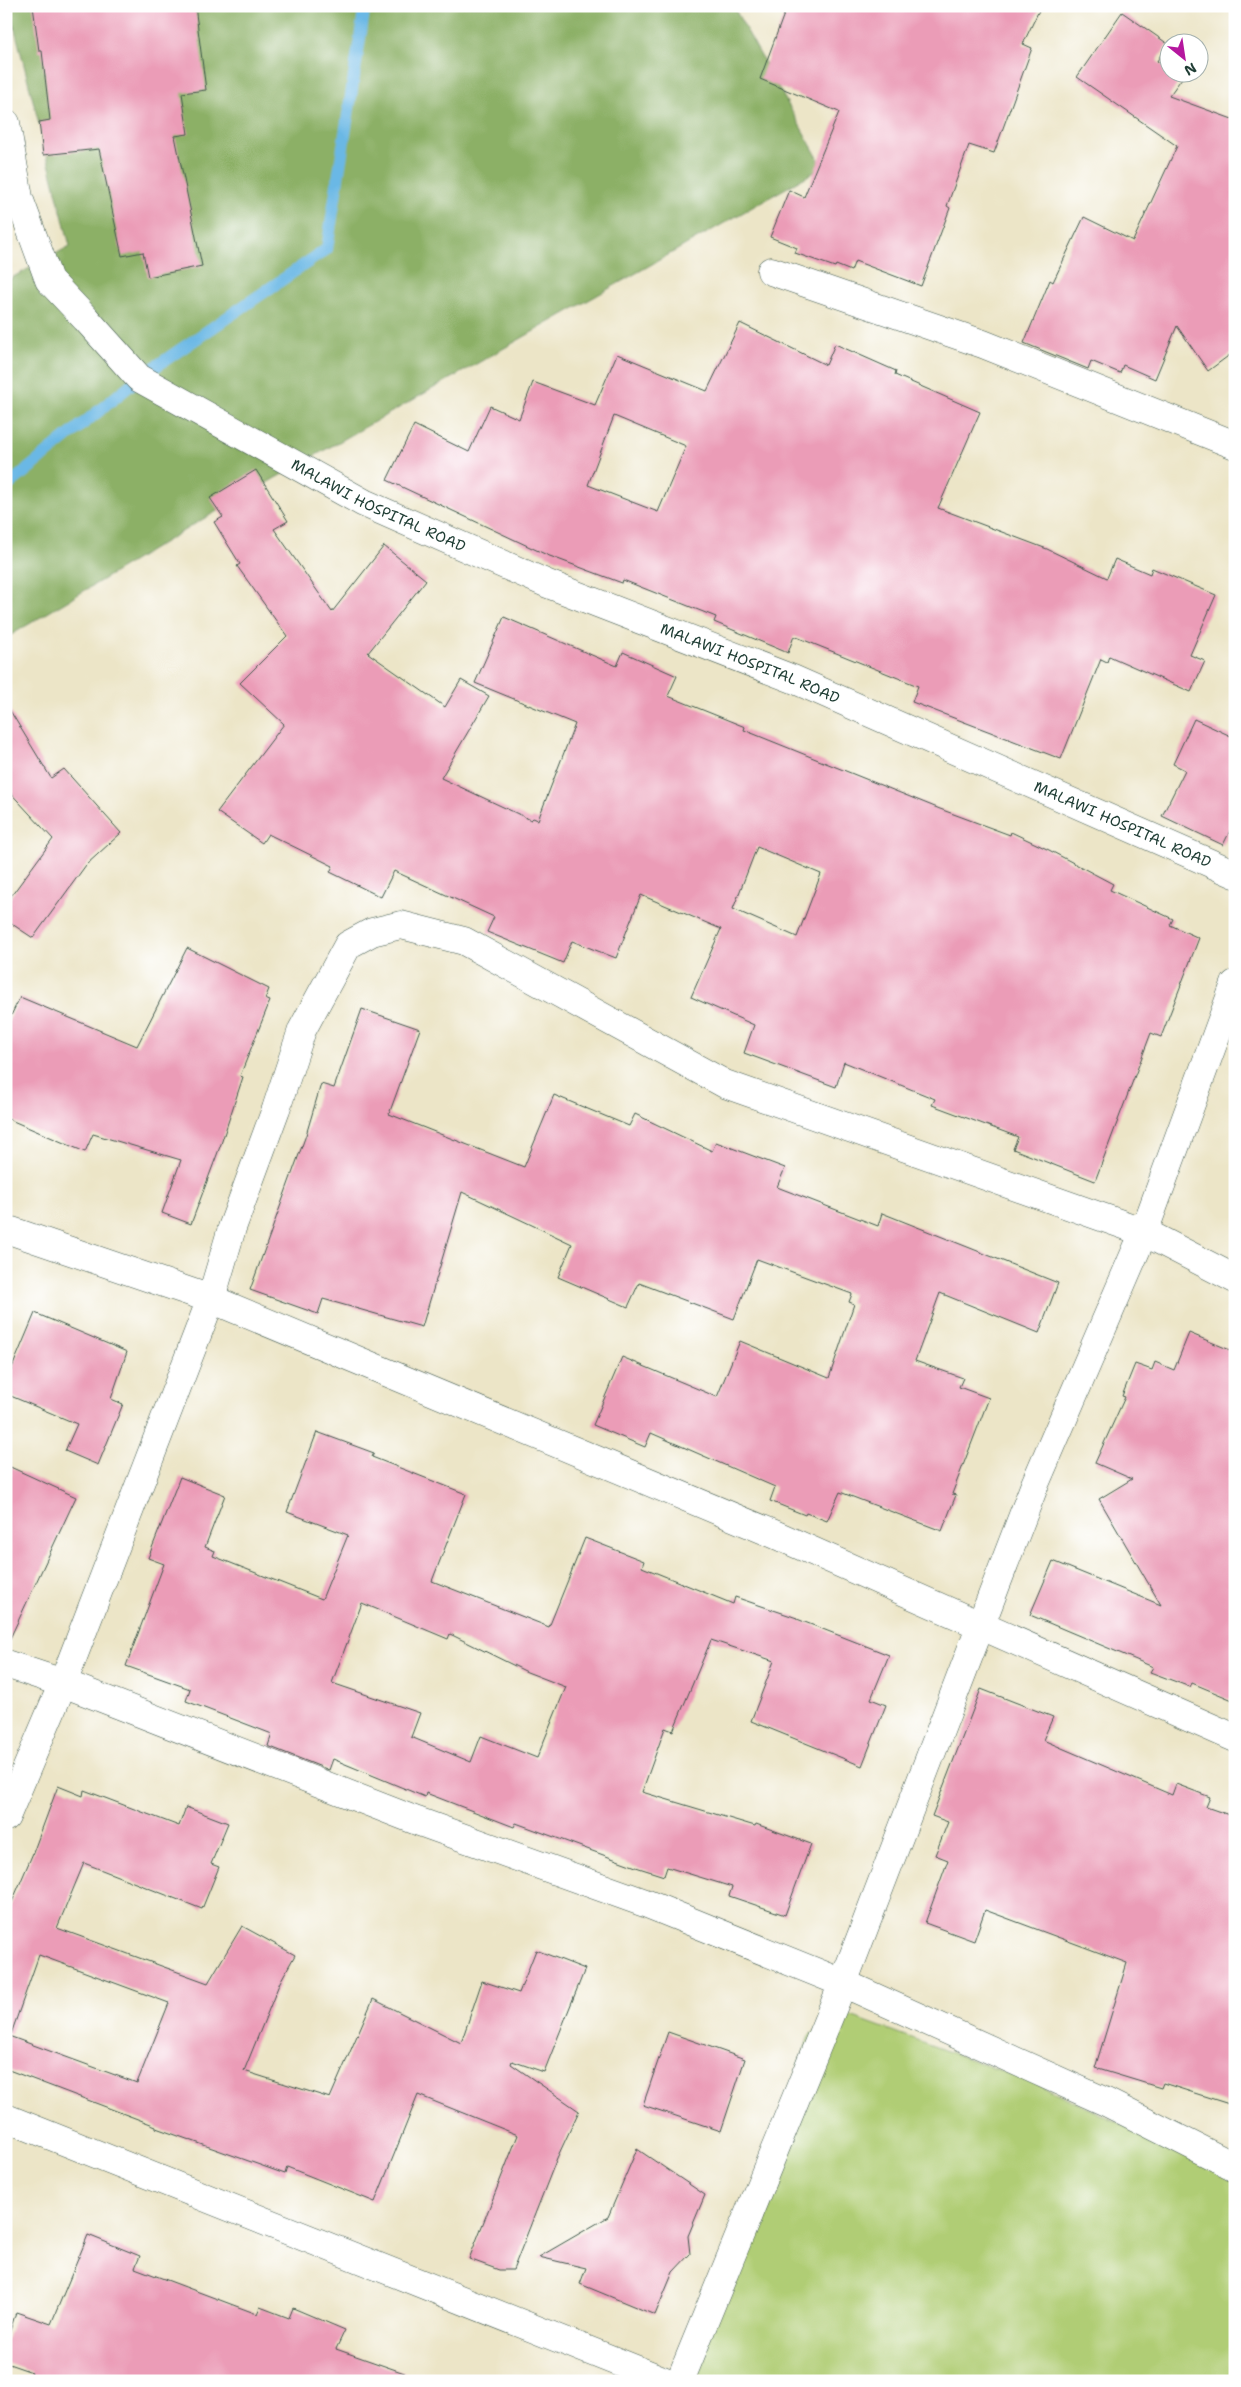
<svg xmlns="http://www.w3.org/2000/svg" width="1241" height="2387" font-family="'Shantell Sans',sans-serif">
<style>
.green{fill:#b0cd74;stroke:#688554}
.forest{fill:#8cb066;stroke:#56764d}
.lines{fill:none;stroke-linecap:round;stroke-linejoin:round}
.stream{stroke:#6bb8e5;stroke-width:12}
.building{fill:#eb9cb7;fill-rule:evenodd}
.minor-casing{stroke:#3e564a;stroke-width:29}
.minor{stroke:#fff;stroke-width:28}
.labels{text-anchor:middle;stroke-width:5;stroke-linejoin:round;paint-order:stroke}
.street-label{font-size:15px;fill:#1f3d34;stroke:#fff}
</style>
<rect width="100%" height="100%" fill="#fff"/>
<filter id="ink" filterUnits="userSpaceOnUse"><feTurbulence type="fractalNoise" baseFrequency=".02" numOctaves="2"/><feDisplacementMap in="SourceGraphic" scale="10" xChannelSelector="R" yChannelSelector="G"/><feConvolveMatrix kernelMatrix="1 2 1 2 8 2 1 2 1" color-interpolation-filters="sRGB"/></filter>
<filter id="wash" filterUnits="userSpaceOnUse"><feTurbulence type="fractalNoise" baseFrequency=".0096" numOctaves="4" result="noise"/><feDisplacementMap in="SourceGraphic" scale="20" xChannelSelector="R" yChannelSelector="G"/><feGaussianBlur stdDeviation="1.12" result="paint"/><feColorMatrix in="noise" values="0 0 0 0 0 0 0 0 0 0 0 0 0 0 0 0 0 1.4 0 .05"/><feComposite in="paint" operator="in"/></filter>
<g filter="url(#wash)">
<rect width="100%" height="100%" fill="#ece5c7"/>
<polygon class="green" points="848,2015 1040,2085 1235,2179 1235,2381 694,2381 809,2035"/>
<polygon class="forest" points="9,6 733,6 823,167 198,522 6,638 6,281 70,246"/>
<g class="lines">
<polyline class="stream" points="6,487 139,378 327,249 365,6"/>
</g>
<g id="blocks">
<g class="building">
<polygon points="33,6 195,6 206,90 182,93 188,134 175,136 202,266 148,277 143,252 122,256 99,149 43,155 39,122 50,120 42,51 39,51"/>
<polygon points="787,6 1041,6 1023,44 1032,48 994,153 969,145 947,206 950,208 921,286 855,261 851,271 836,265 835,267 795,253 797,248 770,237 789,190 804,197 839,112 760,79"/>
<polygon points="1122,12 1168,44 1157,61 1168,69 1168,72 1174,72 1182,78 1169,96 1235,120 1235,351 1208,371 1177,326 1155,379 1123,365 1120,373 1091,361 1088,369 1024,343 1050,280 1053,282 1084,217 1133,241 1177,146 1077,77"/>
<path d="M740,323L826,365L835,344L896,371L895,375L980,412L938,508L1047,549L1107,578L1115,559L1150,574L1152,568L1216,595L1190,655L1205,661L1191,692L1109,656L1107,662L1101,659L1061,759L912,702L918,686L794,636L788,653L714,622L716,617L623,580L622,583L547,555L387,480L414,425L469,452L490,406L519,419L533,382L595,405L617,354L707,391ZM614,416L686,446L658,512L588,485Z"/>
<path d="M256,470L288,521L274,529L332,612L384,546L426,580L368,653L445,707L461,680L489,696L441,778L531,820L533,818L538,820L575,724L475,683L504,617L617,666L623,652L677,676L668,696L745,727L744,730L940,809L1010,835L1011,832L1049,850L1113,884L1110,890L1173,919L1170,925L1199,938L1161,1037L1151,1033L1095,1181L1013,1149L1018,1137L932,1105L935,1099L844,1062L836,1087L744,1053L754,1025L691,997L721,929L641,895L616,958L572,941L563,963L487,932L494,917L394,871L381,897L330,872L333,866L268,834L262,843L217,812L284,724L240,683L287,636L237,566L240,564L214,522L223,517L210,498ZM757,847L821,874L797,937L733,909Z"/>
<polygon points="6,704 51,778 64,769 121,833 86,865 33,938 6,920 6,903 53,839 6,788"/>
<polygon points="1194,719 1235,738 1235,821 1223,845 1162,816 1185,770 1173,764"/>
<polygon points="187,948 269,989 265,999 270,1001 240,1076 243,1077 221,1144 191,1224 162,1213 181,1160 93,1134 85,1152 6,1118 6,1026 20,997 137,1046"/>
<polygon points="362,1009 420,1029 389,1114 524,1167 554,1095 629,1126 635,1114 712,1151 716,1142 785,1168 777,1187 878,1226 882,1213 1058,1283 1039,1333 940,1293 915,1361 963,1378 959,1387 989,1398 952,1494 956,1495 942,1531 840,1492 827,1521 806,1513 805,1515 770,1501 775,1487 651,1433 645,1447 593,1425 622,1357 717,1397 740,1341 829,1378 854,1304 849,1302 852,1294 757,1259 734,1319 639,1283 628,1307 558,1277 572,1244 462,1192 422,1327 323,1299 318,1314 250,1290 306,1135 321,1084 334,1088"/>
<polygon points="35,1313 127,1352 111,1399 123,1404 98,1465 65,1451 77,1424 6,1394 6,1382"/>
<polygon points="1189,1333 1235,1352 1235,1701 1192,1683 1190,1687 1150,1672 1153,1667 1030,1615 1053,1561 1161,1605 1099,1499 1132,1479 1095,1463 1125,1397 1122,1396 1135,1364 1152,1370 1155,1362 1174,1370"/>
<path d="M317,1432L374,1453L372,1457L466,1494L432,1581L549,1627L585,1538L644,1561L642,1567L733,1604L735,1597L797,1618V1619L889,1655L871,1699L886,1705L862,1766L751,1721L774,1661L711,1640L673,1731L665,1728L642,1792L755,1826L756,1824L811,1844L785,1915L729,1896L732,1887L667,1867L664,1876L636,1867L516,1823L514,1827L426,1793L425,1797L333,1759L329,1770L268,1746L272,1734L186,1701L190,1689L126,1666L164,1564L148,1558L180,1477L225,1495L205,1547L215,1551L213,1556L322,1599L348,1535L287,1512ZM362,1603L448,1639L450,1634L527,1672L566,1687L537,1758L481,1736L471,1762L411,1737L420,1713L332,1683Z"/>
<polygon points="6,1465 76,1497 6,1647"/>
<polygon points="981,1689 1053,1717 1043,1740 1172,1795 1176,1784 1210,1797 1206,1807 1235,1817 1235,2086 1229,2104 1163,2083 1161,2088 1095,2068 1127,1963 985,1910 974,1941 925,1923 948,1860 935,1855 948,1822 932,1816"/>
<polygon points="58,1786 83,1796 84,1790 179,1826 186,1807 228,1823 211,1864 219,1867 202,1909 84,1863 57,1928 208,1983 242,1926 295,1955 280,1982 244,2071 330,2098 373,1999 461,2043 482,1981 519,1993 536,1950 585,1969 544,2072 512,2061 511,2064 579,2111 557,2158 513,2270 499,2270 469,2259 518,2135 418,2095 375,2202 287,2167 285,2174 156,2128 156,2126 6,2069 6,2035 137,2083 169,2003 39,1955 11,2034 6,2033 6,1916 33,1853"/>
<polygon points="668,2032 745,2059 721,2131 643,2105"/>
<polygon points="637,2149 705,2195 688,2236 690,2254 673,2272 655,2315 580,2284 586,2268 539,2257 608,2217"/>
<polygon points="88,2235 140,2256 135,2268 257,2314 260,2307 289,2318 293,2308 345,2330 336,2349 413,2376 412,2381 29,2381 32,2372 6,2363 6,2343 16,2312 51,2324"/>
</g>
</g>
</g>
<g filter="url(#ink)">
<use href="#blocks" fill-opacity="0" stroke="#3e564a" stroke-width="1"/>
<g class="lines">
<defs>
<g id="minor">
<path id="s1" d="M6,123L19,198L49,280L86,319L139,378L364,503L548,584L793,679L1235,874"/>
<polyline points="771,271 983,344 1235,445"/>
<polyline points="6,1229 211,1299 774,1534 1235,1738"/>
<polyline points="6,1664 63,1683 417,1821 645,1903 843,1983 1106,2102 1235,2167"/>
<polyline points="6,1817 63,1683 211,1299 232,1228 276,1109 302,1030 348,945 372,932 401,925 464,941 725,1084 1144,1232 1235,1279"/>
<polyline points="6,2118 665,2381"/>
<polyline points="680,2381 843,1983 1035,1484 1144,1232 1235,984"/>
</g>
</defs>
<use href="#minor" class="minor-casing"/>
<use href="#minor" class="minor"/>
</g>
</g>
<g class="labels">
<g class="street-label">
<text dy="5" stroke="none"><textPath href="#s1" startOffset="568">MALAWI HOSPITAL ROAD</textPath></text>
<text dy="5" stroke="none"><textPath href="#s1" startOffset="972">MALAWI HOSPITAL ROAD</textPath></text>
<text dy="5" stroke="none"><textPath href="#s1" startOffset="1378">MALAWI HOSPITAL ROAD</textPath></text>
</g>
</g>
<rect width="1241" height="2387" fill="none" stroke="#fff" stroke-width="25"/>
<g transform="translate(1184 58) rotate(150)"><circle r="24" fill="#ffffff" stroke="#a5b1ae"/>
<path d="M0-4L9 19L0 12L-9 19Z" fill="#b5179e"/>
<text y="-8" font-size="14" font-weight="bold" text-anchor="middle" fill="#1f3d34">N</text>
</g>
</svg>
